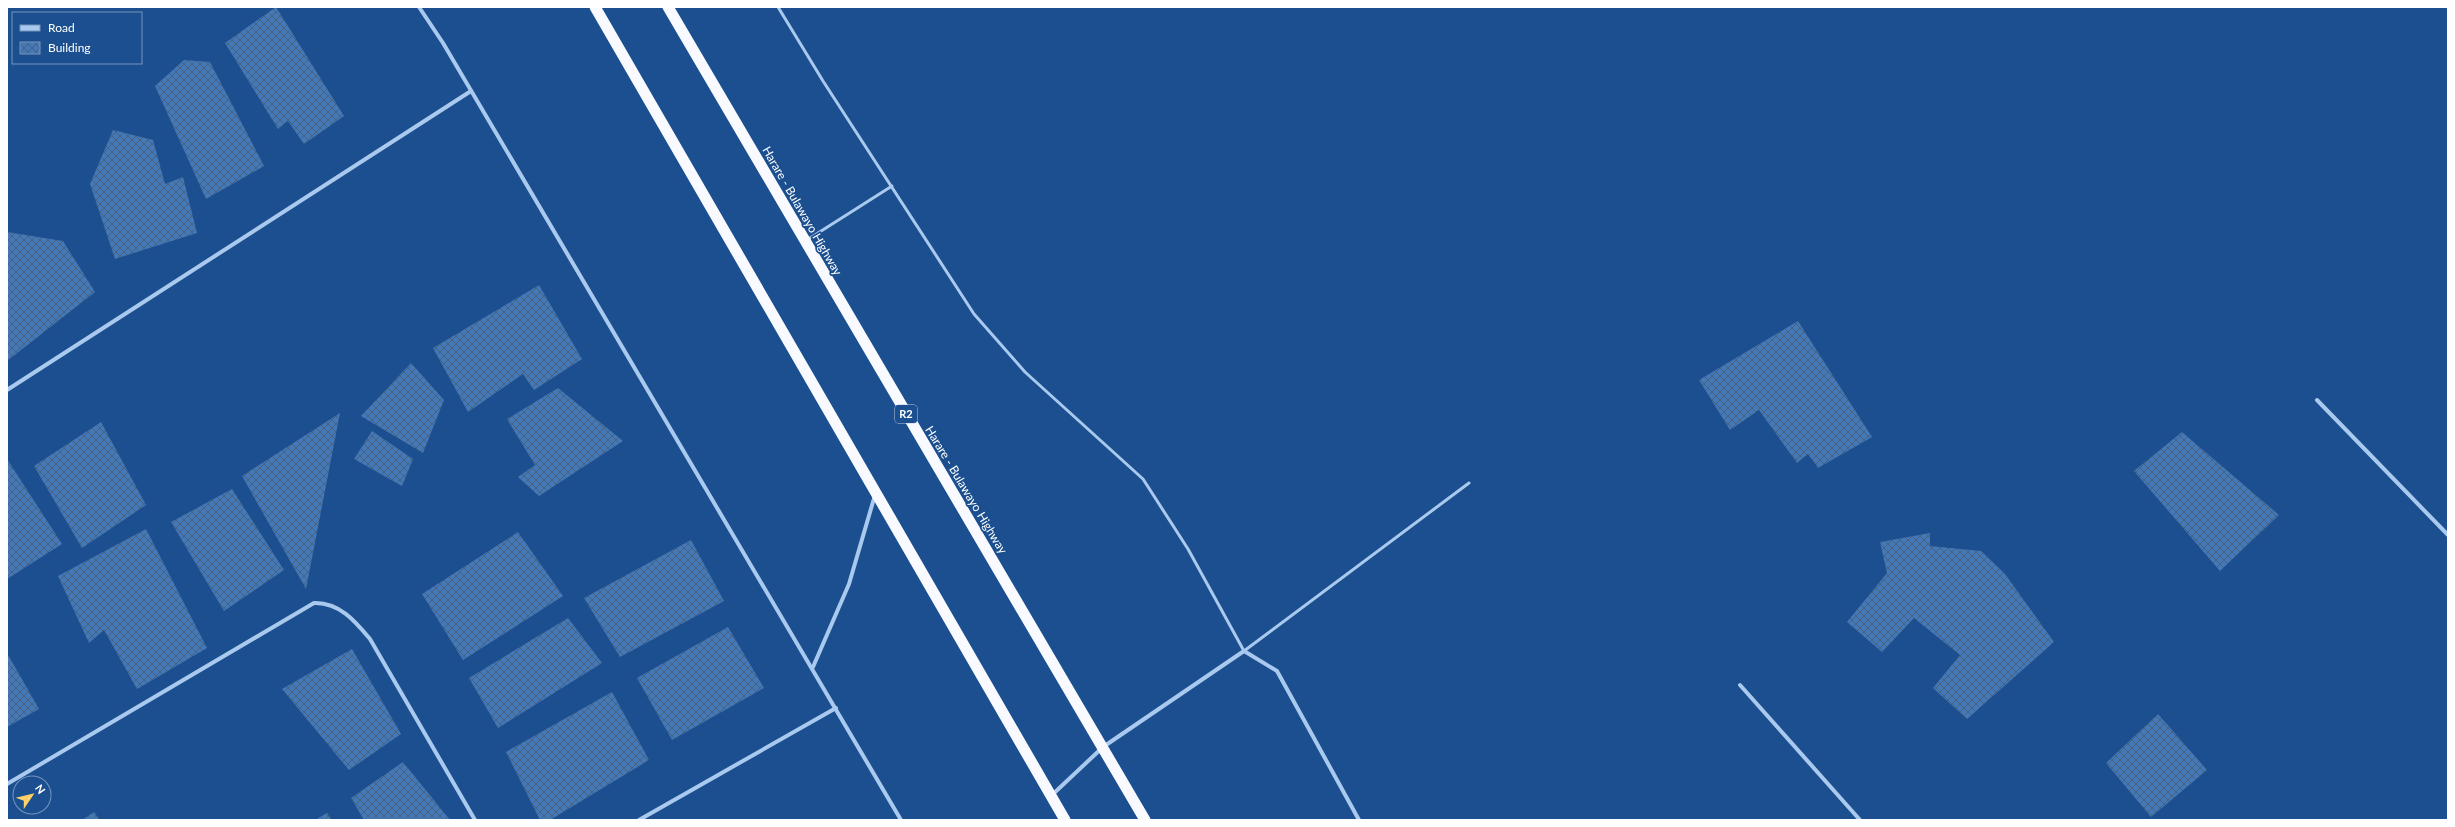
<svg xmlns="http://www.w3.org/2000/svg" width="2455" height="827" font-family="Lato,sans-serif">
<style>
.building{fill:url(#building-cross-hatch)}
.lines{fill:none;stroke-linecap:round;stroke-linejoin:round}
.service{stroke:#a9c9ee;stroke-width:3}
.minor{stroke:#a9c9ee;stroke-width:4}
.trunk{stroke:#f8faff;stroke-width:11}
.labels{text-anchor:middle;stroke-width:3.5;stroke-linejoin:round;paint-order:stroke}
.shield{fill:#1b4f8f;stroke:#bbcadd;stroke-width:1}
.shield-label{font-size:11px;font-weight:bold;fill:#fff}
.street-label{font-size:12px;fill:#fff;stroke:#1b4f8f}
</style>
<defs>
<pattern id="building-cross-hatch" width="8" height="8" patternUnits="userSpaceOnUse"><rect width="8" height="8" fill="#4478b7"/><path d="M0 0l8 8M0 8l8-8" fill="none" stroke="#486282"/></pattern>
</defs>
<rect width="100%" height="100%" fill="#1b4f8f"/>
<g class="building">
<polygon points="276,7 344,116 304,144 288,121 278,129 225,43"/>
<polygon points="184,60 210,62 264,166 206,199 155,86"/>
<polygon points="113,130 153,140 165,184 183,177 197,233 115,259 90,184"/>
<polygon points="7,232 63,241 95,292 7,361"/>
<polygon points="539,285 582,359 534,390 523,374 468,412 433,348"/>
<polygon points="1798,321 1872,437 1818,468 1808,454 1797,463 1759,410 1730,430 1699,380"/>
<polygon points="411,363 444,400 423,453 361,416"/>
<polygon points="558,388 623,441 539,496 518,477 535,465 507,419"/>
<polygon points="340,413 306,589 242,476"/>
<polygon points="101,422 146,505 82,548 34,466"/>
<polygon points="372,431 413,459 402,486 354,459"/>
<polygon points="2182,432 2279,515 2220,571 2134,471"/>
<polygon points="7,459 62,544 7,579"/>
<polygon points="232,489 284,570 224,611 171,522"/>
<polygon points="146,529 207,648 137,689 104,630 89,643 58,576"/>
<polygon points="518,532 563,596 463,660 422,594"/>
<polygon points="1930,533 1930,546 1981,551 2005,574 2054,642 1967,719 1933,688 1960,655 1914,618 1882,652 1847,622 1887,573 1880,542"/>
<polygon points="691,540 724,601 620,657 584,598"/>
<polygon points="568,618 602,663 498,728 469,678"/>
<polygon points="728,627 764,688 672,740 637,678"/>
<polygon points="352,649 401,734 349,770 282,689"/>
<polygon points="7,653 39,709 7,727"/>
<polygon points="612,692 649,760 550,820 540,820 506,752"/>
<polygon points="2158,714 2207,770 2151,817 2106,763"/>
<polygon points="403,762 450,820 364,820 351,798"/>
<polygon points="94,812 100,820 82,820"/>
<polygon points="327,813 332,820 315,820"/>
</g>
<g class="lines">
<g class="service">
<polyline points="778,7 823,81 974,314 1025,372 1143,479 1188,549 1244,651 1469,483"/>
<polyline points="807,240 892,186"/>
</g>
<g class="minor">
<polyline points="419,7 443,43 901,820"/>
<polyline points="7,390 471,91"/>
<polyline points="2317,400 2448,535"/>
<polyline points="813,667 849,584 875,495"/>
<polyline points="1740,685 1860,820"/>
<path d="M7,784L314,603C339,602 355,621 370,639L475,820"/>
<polyline points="1052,795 1103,747 1244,651 1277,671 1359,820"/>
<polyline points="639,820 836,708"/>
</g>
<g class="trunk">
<polyline points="595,7 1065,820"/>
<polyline points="668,7 1145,820"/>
</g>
</g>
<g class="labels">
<rect class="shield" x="895" y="405" width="22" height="18" rx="3"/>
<g class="shield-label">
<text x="906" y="418">R2</text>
</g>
<g class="street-label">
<text transform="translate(802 211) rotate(60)" y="4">Harare - Bulawayo Highway</text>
<text transform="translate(966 490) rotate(59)" y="4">Harare - Bulawayo Highway</text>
</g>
</g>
<rect width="2455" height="827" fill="none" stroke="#ffffff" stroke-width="16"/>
<rect x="12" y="12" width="130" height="52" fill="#1b4f8f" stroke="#7695bc"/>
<rect x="20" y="25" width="20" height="6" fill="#a9c9ee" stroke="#7695bc"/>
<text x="48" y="32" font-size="12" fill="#ffffff">Road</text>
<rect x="20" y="42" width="20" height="12" fill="url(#building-cross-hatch)" stroke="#7695bc"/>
<text x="48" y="52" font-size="12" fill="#ffffff">Building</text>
<g transform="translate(32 795) rotate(55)"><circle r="19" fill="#1b4f8f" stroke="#7695bc"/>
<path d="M0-3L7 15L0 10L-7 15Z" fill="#ffd166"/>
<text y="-6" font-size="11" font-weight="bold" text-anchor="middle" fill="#ffffff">N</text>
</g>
</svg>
